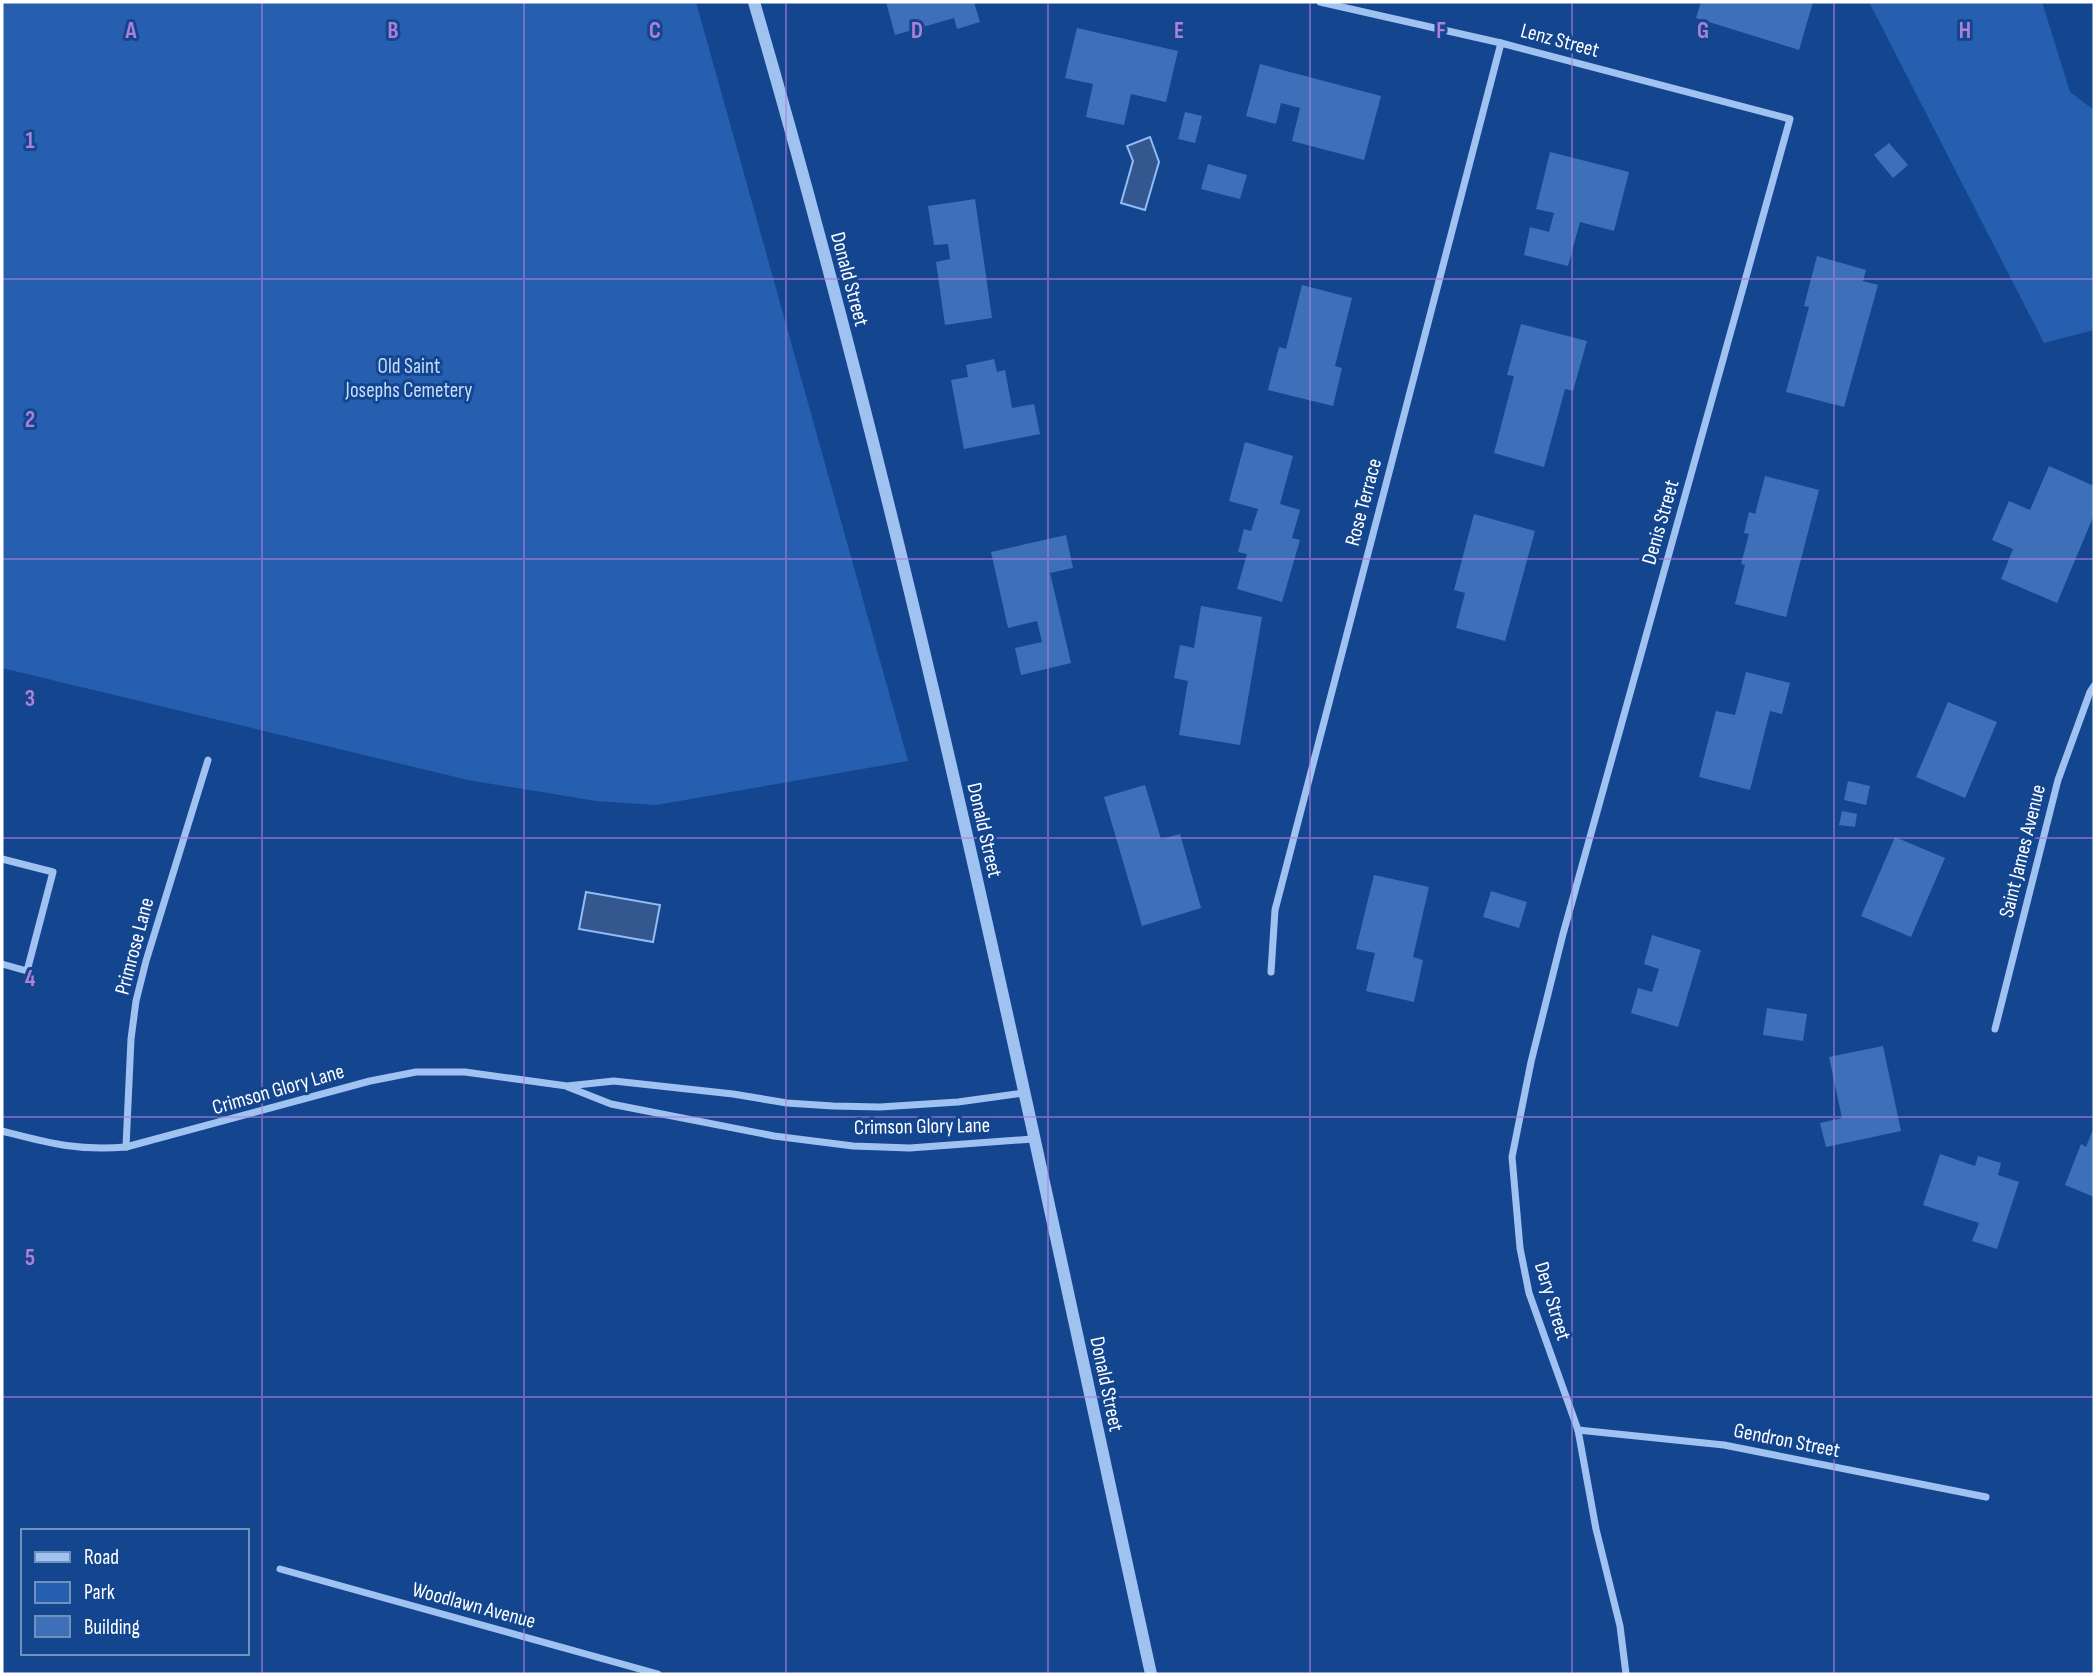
<svg xmlns="http://www.w3.org/2000/svg" width="2096" height="1676" font-family="'Sofia Sans Condensed',sans-serif">
<style>
.green{fill:#265faf}
.water{fill:#33578e;stroke:#92bcf4;stroke-width:2}
.building{fill:#3d70b9}
.lines{fill:none;stroke-linecap:round;stroke-linejoin:round}
.minor{stroke:#a0c2f1;stroke-width:7}
.tertiary{stroke:#a0c2f1;stroke-width:12}
.grid{fill:none;stroke:#b080d9;stroke-width:2;stroke-opacity:0.55}
.labels{text-anchor:middle;stroke-width:6;stroke-linejoin:round;paint-order:stroke}
.street-label{font-size:21px;fill:#fff;stroke:#144690}
.park-label{font-size:21px;fill:#c7ddfc;stroke:#144690}
.grid-label{font-size:23px;text-anchor:middle;font-weight:bold;fill:#b080d9;stroke:#144690;stroke-width:6;stroke-linejoin:round;paint-order:stroke}
</style>
<rect width="100%" height="100%" fill="#144690"/>
<g class="green">
<polygon points="2,2 696,2 908,761 656,805 596,801 468,780 2,668"/>
<polygon points="1869,2 2042,2 2070,92 2094,110 2094,330 2044,343"/>
</g>
<g class="water">
<polygon points="1150,137 1159,162 1145,210 1121,203 1133,161 1127,146"/>
<polygon points="586,892 660,905 653,942 579,929"/>
</g>
<g class="building">
<polygon points="886,2 974,2 980,22 957,29 954,18 895,35"/>
<polygon points="1701,2 1813,2 1799,50 1696,18"/>
<polygon points="1077,28 1178,51 1166,102 1131,94 1124,125 1086,117 1093,84 1065,78"/>
<polygon points="1260,64 1381,96 1364,160 1292,141 1300,108 1281,103 1276,124 1246,116"/>
<polygon points="1185,112 1202,116 1195,143 1178,139"/>
<polygon points="1889,143 1908,165 1893,178 1874,155"/>
<polygon points="1550,152 1629,172 1614,231 1580,222 1568,266 1524,255 1530,227 1549,232 1554,213 1536,209"/>
<polygon points="1208,164 1247,175 1240,199 1201,189"/>
<polygon points="975,199 992,318 945,325 936,262 950,259 948,244 934,245 928,206"/>
<polygon points="1817,256 1866,270 1863,281 1878,285 1844,407 1786,392 1809,307 1804,306"/>
<polygon points="1302,285 1352,298 1335,366 1342,368 1333,406 1268,390 1279,347 1286,349"/>
<polygon points="1521,324 1587,341 1573,391 1565,389 1544,467 1494,453 1514,376 1507,375"/>
<polygon points="994,359 997,372 1005,370 1012,408 1034,404 1040,434 964,449 951,380 968,377 966,365"/>
<polygon points="1245,442 1293,456 1280,504 1300,510 1292,538 1300,540 1282,602 1237,589 1247,554 1238,552 1244,529 1251,531 1258,509 1229,501"/>
<polygon points="2049,466 2094,486 2094,515 2057,603 2001,579 2013,549 1992,540 2009,501 2030,510"/>
<polygon points="1765,476 1819,490 1786,617 1735,604 1745,565 1741,564 1749,534 1744,533 1749,512 1755,514"/>
<polygon points="1474,514 1535,531 1505,641 1456,628 1465,593 1454,590"/>
<polygon points="1066,535 1073,568 1050,573 1071,663 1021,675 1015,648 1042,642 1037,621 1008,628 991,552"/>
<polygon points="1201,606 1262,617 1240,745 1179,735 1188,681 1174,678 1180,645 1194,648"/>
<polygon points="1746,672 1790,683 1782,714 1770,711 1750,790 1699,777 1716,711 1735,715"/>
<polygon points="1948,702 1997,722 1965,798 1916,777"/>
<polygon points="1848,781 1870,786 1866,805 1844,800"/>
<polygon points="1145,785 1161,839 1180,834 1201,908 1142,926 1104,797"/>
<polygon points="1842,811 1857,814 1855,827 1839,825"/>
<polygon points="1895,837 1945,858 1911,937 1861,916"/>
<polygon points="1374,875 1429,887 1413,957 1423,960 1414,1002 1366,991 1375,953 1356,949"/>
<polygon points="1491,891 1527,902 1519,928 1483,917"/>
<polygon points="1652,935 1701,950 1678,1027 1631,1013 1638,988 1652,992 1659,969 1644,964"/>
<polygon points="1767,1008 1807,1014 1803,1041 1763,1035"/>
<polygon points="1883,1046 1901,1131 1826,1147 1820,1123 1842,1118 1829,1057"/>
<polygon points="2094,1127 2094,1197 2065,1185 2081,1144 2086,1147"/>
<polygon points="1940,1154 1975,1166 1978,1156 2001,1163 1998,1175 2019,1182 1997,1249 1972,1241 1979,1223 1923,1205"/>
</g>
<g class="lines">
<g class="minor">
<polyline points="1320,2 1501,43 1790,119 1563,934 1531,1062 1512,1157 1520,1248 1529,1293 1578,1430 1596,1529 1620,1626 1626,1674"/>
<polyline points="2,859 53,872 27,971 2,964"/>
<polyline points="1271,972 1275,910 1501,43"/>
<polyline points="1995,1029 2058,780 2090,692 2094,686"/>
<polyline points="568,1087 611,1104 774,1136 853,1146 910,1148 1033,1139"/>
<path d="M2,1131C49,1143 76,1151 126,1147L370,1081L416,1072H465L567,1086L614,1081L733,1094L787,1103L833,1106L880,1107L958,1102L1024,1093"/>
<polyline points="126,1147 131,1039 136,1001 146,961 208,760"/>
<polyline points="1578,1430 1724,1445 1986,1497"/>
<polyline points="280,1569 658,1674"/>
</g>
<path class="tertiary" d="M754,2C915,552 1028,1115 1151,1674"/>
</g>
<path class="grid" d="M262,2V1674M524,2V1674M786,2V1674M1048,2V1674M1310,2V1674M1572,2V1674M1834,2V1674M2,279H2094M2,559H2094M2,838H2094M2,1117H2094M2,1397H2094"/>
<g class="labels">
<g class="street-label">
<text transform="translate(1560 40) rotate(15)" y="7">Lenz Street</text>
<text transform="translate(850 279) rotate(75)" y="7">Donald Street</text>
<text transform="translate(1363 502) rotate(-75)" y="7">Rose Terrace</text>
<text transform="translate(1660 522) rotate(-74)" y="7">Denis Street</text>
<text transform="translate(985 830) rotate(77)" y="7">Donald Street</text>
<text transform="translate(2022 851) rotate(-76)" y="7">Saint James Avenue</text>
<text transform="translate(134 946) rotate(-75)" y="7">Primrose Lane</text>
<text transform="translate(278 1089) rotate(-16)" y="7">Crimson Glory Lane</text>
<text transform="translate(922 1126) rotate(-1)" y="7">Crimson Glory Lane</text>
<text transform="translate(1553 1301) rotate(73)" y="7">Dery Street</text>
<text transform="translate(1107 1384) rotate(78)" y="7">Donald Street</text>
<text transform="translate(1787 1440) rotate(11)" y="7">Gendron Street</text>
<text transform="translate(474 1605) rotate(15)" y="7">Woodlawn Avenue</text>
</g>
<g class="park-label">
<text x="409" y="373">Old Saint<tspan x="409" dy="24">Josephs Cemetery</tspan></text>
</g>
</g>
<g class="grid-label">
<text x="131" y="38">A</text>
<text x="393" y="38">B</text>
<text x="655" y="38">C</text>
<text x="917" y="38">D</text>
<text x="1179" y="38">E</text>
<text x="1441" y="38">F</text>
<text x="1703" y="38">G</text>
<text x="1965" y="38">H</text>
<text x="30" y="148">1</text>
<text x="30" y="427">2</text>
<text x="30" y="706">3</text>
<text x="30" y="986">4</text>
<text x="30" y="1265">5</text>
</g>
<rect width="2096" height="1676" fill="none" stroke="#ffffff" stroke-width="7"/>
<rect x="21" y="1529" width="228" height="126" fill="#144690" stroke="#7290bc" stroke-width="2"/>
<rect x="35" y="1552" width="35" height="10" fill="#a0c2f1" stroke="#7290bc" stroke-width="2"/>
<text x="84" y="1564" font-size="21" fill="#ffffff">Road</text>
<rect x="35" y="1582" width="35" height="21" fill="#265faf" stroke="#7290bc" stroke-width="2"/>
<text x="84" y="1599" font-size="21" fill="#ffffff">Park</text>
<rect x="35" y="1616" width="35" height="21" fill="#3d70b9" stroke="#7290bc" stroke-width="2"/>
<text x="84" y="1634" font-size="21" fill="#ffffff">Building</text>
</svg>
